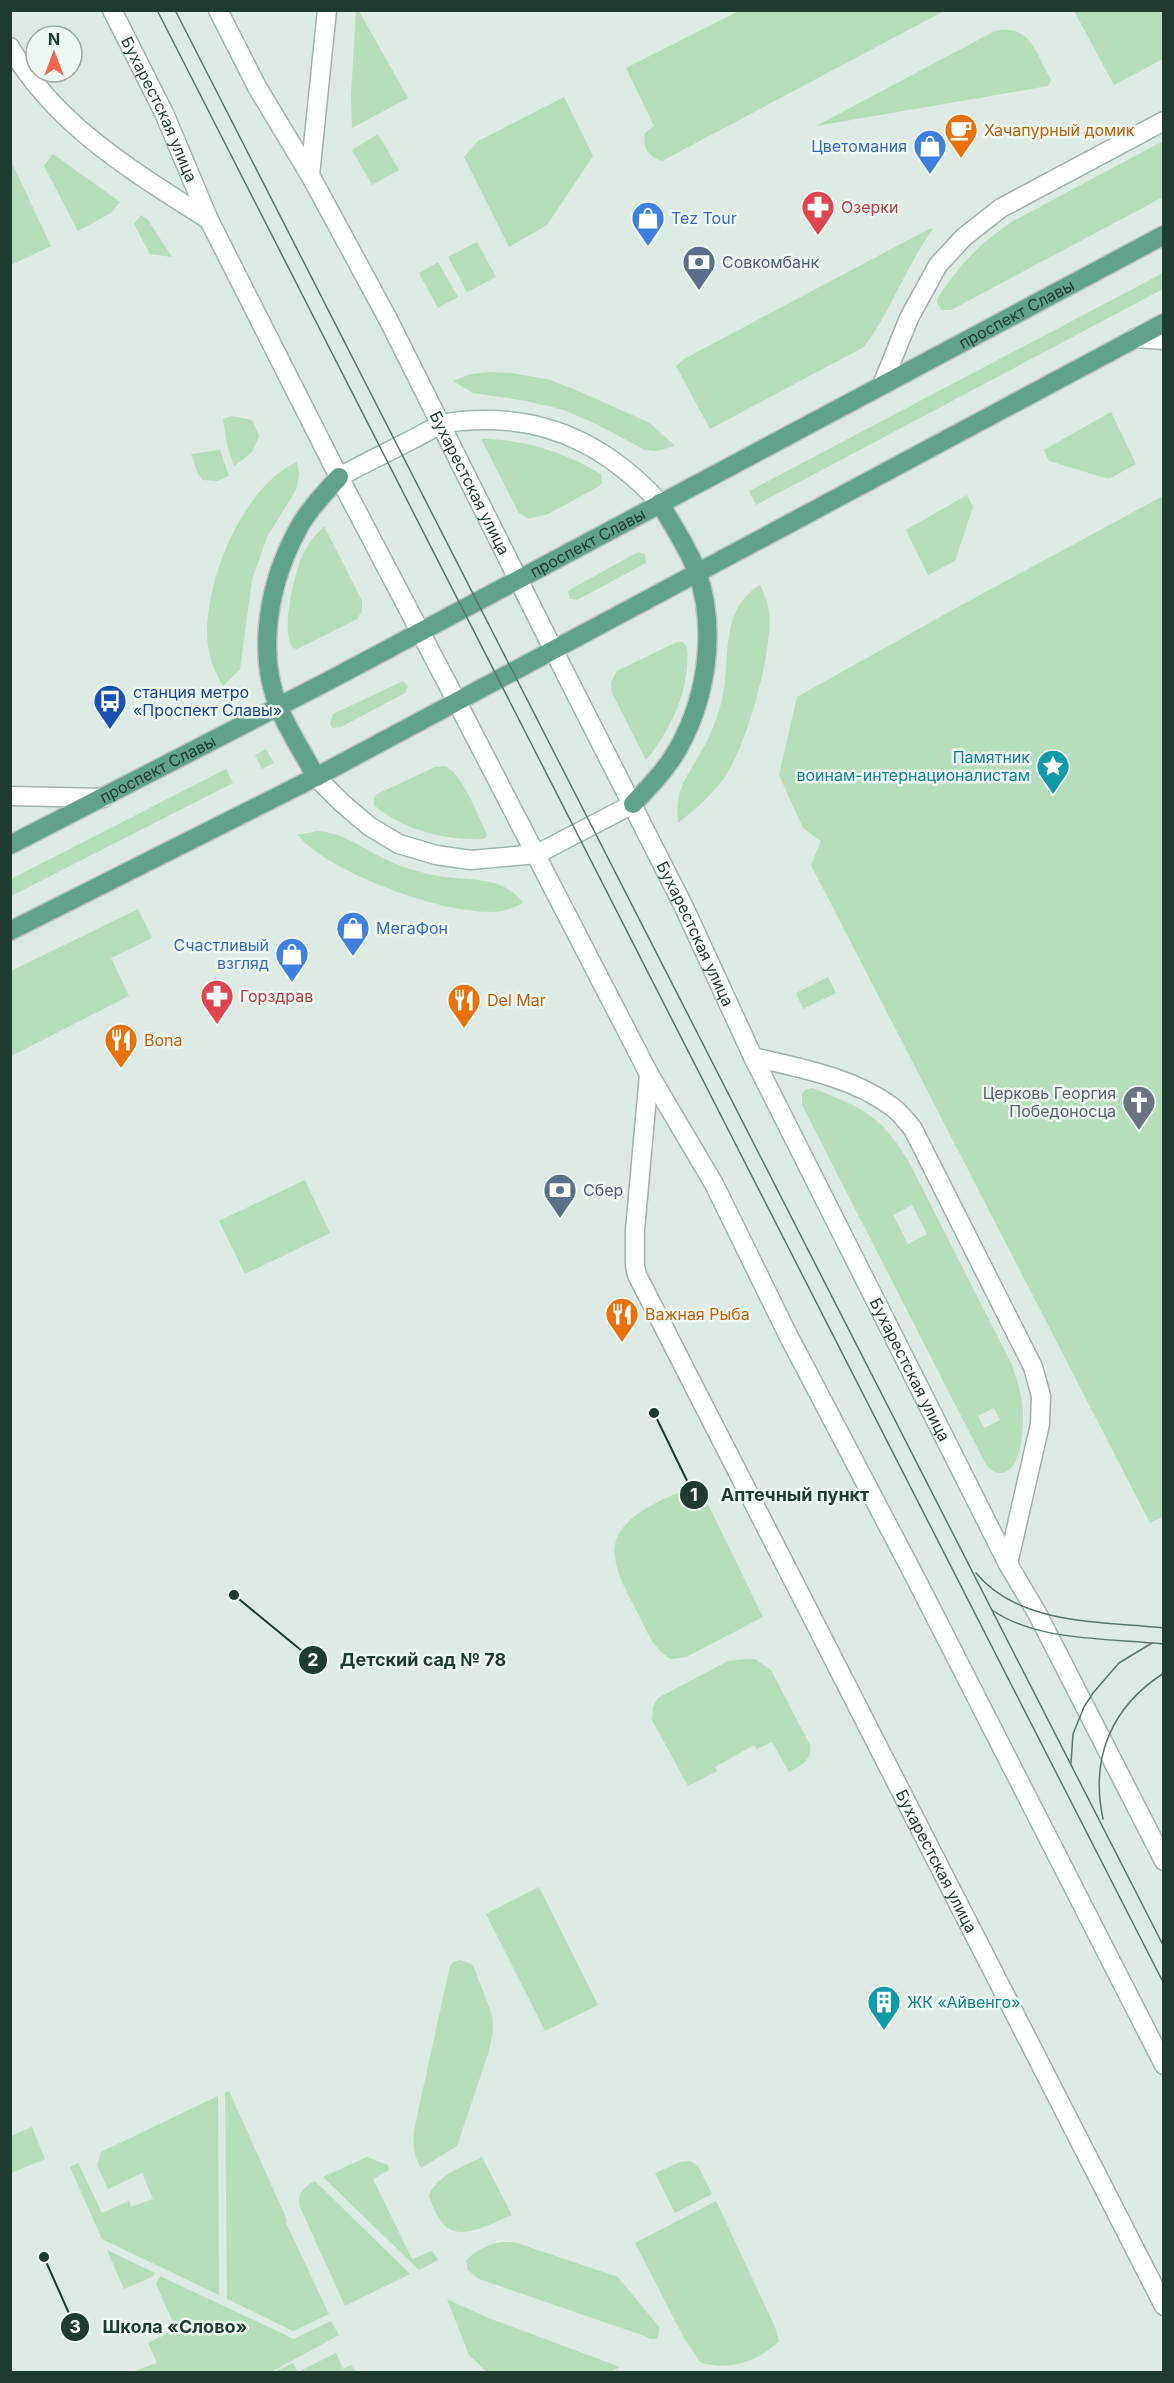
<svg xmlns="http://www.w3.org/2000/svg" width="1174" height="2383" font-family="Inter,sans-serif">
<style>
.green{fill:#b6ddbc;fill-rule:evenodd}
.lines{fill:none;stroke-linecap:round;stroke-linejoin:round}
.street-casing{stroke:#a1b2aa;stroke-width:21}
.secondary-casing{stroke:#9db7aa;stroke-width:21}
.primary-casing{stroke:#bcc4c1;stroke-width:21}
.street{stroke:#fff;stroke-width:18}
.secondary{stroke:#fff;stroke-width:18}
.primary{stroke:#61a28a;stroke-width:18}
.tram{stroke:#59776b;stroke-width:1.5}
.labels{text-anchor:middle;stroke-width:5;stroke-linejoin:round;paint-order:stroke}
.street-label{font-size:16px;fill:#1f3b30;stroke:#eff7f2}
.food-label{font-size:16px;fill:#c56008;stroke:#eff7f2;text-anchor:start}
.shop-label{font-size:16px;fill:#366cbe;stroke:#eff7f2;text-anchor:end}
.health-label{font-size:16px;fill:#be3a42;stroke:#eff7f2;text-anchor:start}
.service-label{font-size:16px;fill:#4e5e75;stroke:#eff7f2;text-anchor:start}
.transit-label{font-size:16px;fill:#164399;stroke:#eff7f2;text-anchor:start}
.culture-label{font-size:16px;fill:#0d838f;stroke:#eff7f2;text-anchor:end}
.worship-label{font-size:16px;fill:#5b616d;stroke:#eff7f2;text-anchor:end}
.leader{fill:none;stroke:#1f3b30;stroke-width:2}
.callout-dot{fill:#1f3b30;stroke:#eff7f2;stroke-width:2}
.mark-label{font-size:18px;text-anchor:middle;font-weight:bold;fill:#fff}
.callout-label{font-size:18px;text-anchor:middle;font-weight:bold;fill:#1f3b30;stroke:#eff7f2;stroke-width:5;stroke-linejoin:round;paint-order:stroke}
</style>
<rect width="100%" height="100%" fill="#deeae4"/>
<g class="green">
<polygon points="356,11 359,11 408,98 352,128 351,95"/>
<path d="M739,11V10L944,11L662,161C648,156 642,147 645,133L654,126L626,68Z"/>
<polygon points="1074,11 1163,11 1163,59 1114,85"/>
<path d="M1000,30C1031,27 1036,53 1049,76L1051,80L1048,86L816,126L993,32Z"/>
<polygon points="564,97 593,156 547,225 509,247 464,157 478,141"/>
<polygon points="378,134 399,170 372,185 352,150"/>
<path d="M1163,141V197L951,310H942L937,303V299C959,265 980,243 1013,221Z"/>
<polygon points="53,154 120,202 111,213 78,231 44,166"/>
<polygon points="11,161 51,246 11,265 10,265"/>
<polygon points="141,215 148,220 172,257 150,254 134,224"/>
<path d="M929,229H933C906,266 891,311 864,347L710,429L676,366L684,359Z"/>
<polygon points="477,242 496,277 467,292 448,257"/>
<polygon points="438,262 458,297 438,308 419,273"/>
<polygon points="1163,273 1163,289 756,505 749,491"/>
<polygon points="491,372 511,373 547,379 576,390 650,423 675,446 655,451 645,450 596,424 564,410 526,401 473,393 453,381 471,374"/>
<polygon points="1111,412 1136,464 1109,479 1049,461 1044,450"/>
<polygon points="232,416 252,420 259,436 252,452 234,466 227,445 223,419"/>
<path d="M481,439C526,439 563,452 601,474L602,483L598,487L548,514L529,519L519,513Z"/>
<polygon points="220,450 229,476 217,481 203,480 198,474 191,454"/>
<path d="M297,462L299,475L296,490L267,537L252,580L240,669L223,686C216,674 210,660 208,647C201,588 241,487 297,462Z"/>
<polygon points="967,495 973,507 955,561 928,575 906,530"/>
<polygon points="1163,496 1164,1516 1150,1523 811,865 821,841 803,828 779,775 797,697 956,608"/>
<path d="M324,526L362,601V611L357,619L297,649L293,648C280,631 294,576 302,556C307,545 315,535 324,526Z"/>
<polygon points="638,552 645,554 646,563 577,600 570,599 568,592 571,589"/>
<path d="M760,585C764,594 768,602 769,611C773,650 749,736 729,770C717,791 697,808 678,823C675,787 686,780 702,750C711,735 718,716 722,699C729,672 724,642 734,616C739,603 748,592 760,585Z"/>
<path d="M677,642H683L687,647C691,687 671,730 646,760L612,693L611,682L617,671Z"/>
<polygon points="403,681 408,686 405,693 341,727 333,728 330,724 333,714"/>
<polygon points="266,749 274,763 262,769 255,755"/>
<path d="M445,766C462,773 478,816 486,832L487,836L484,839C447,841 402,830 374,805V798L377,794L435,767Z"/>
<polygon points="226,769 233,783 11,896 11,879"/>
<path d="M317,831C344,832 364,850 389,861C402,867 415,871 429,874C461,883 501,872 523,903C516,906 509,910 502,911C454,919 327,873 298,835Z"/>
<polygon points="138,909 152,938 111,958 129,996 11,1056 11,971"/>
<polygon points="828,977 836,993 803,1009 796,993"/>
<path d="M812,1088C863,1108 880,1114 909,1162L1012,1365C1016,1377 1020,1389 1022,1402C1025,1418 1023,1473 1001,1473C990,1473 985,1463 981,1455L802,1105V1094L805,1090ZM912,1205L927,1234L908,1244L893,1215ZM994,1408L1000,1420L984,1428L978,1416Z"/>
<polygon points="305,1180 330,1233 245,1274 219,1221"/>
<path d="M698,1484L763,1617L686,1657L671,1659C652,1649 645,1626 635,1608C627,1592 617,1575 615,1557C609,1516 668,1498 698,1484Z"/>
<path d="M746,1659H755L771,1670L810,1745C813,1760 800,1766 789,1772L772,1742L757,1749L754,1745L715,1767L717,1771L688,1786L652,1720L653,1707L658,1698L728,1661Z"/>
<polygon points="539,1887 598,2005 545,2031 486,1914"/>
<path d="M461,1960L473,1965L492,2015L493,2031L489,2051L457,2146L421,2168C413,2155 413,2145 414,2130L450,1966L453,1962Z"/>
<polygon points="229,2091 287,2220 286,2223 329,2314 293,2331 227,2299 225,2093"/>
<polygon points="218,2096 219,2295 102,2239 70,2167 78,2163 102,2213 129,2201 131,2207 153,2199 142,2173 108,2189 97,2165 101,2152"/>
<polygon points="32,2127 45,2159 11,2173 11,2136"/>
<polygon points="367,2157 388,2165 389,2170 373,2179 412,2259 432,2251 438,2260 419,2270 323,2177"/>
<path d="M482,2157L512,2215C472,2232 445,2250 429,2195C438,2174 463,2167 482,2157Z"/>
<polygon points="690,2161 698,2166 712,2194 675,2213 655,2173 680,2162"/>
<path d="M315,2181L410,2274L345,2306L300,2207C297,2192 303,2188 315,2181Z"/>
<path d="M716,2201L775,2327L779,2341C759,2361 727,2372 700,2362L683,2336L635,2243Z"/>
<path d="M501,2242H514L618,2277L659,2327L658,2338C650,2341 648,2337 642,2335L479,2279L468,2270L466,2260C477,2250 486,2245 501,2242Z"/>
<polygon points="107,2250 155,2273 152,2277 124,2289"/>
<polygon points="160,2276 294,2339 331,2321 339,2335 271,2372 132,2372 157,2363 148,2343 176,2329 156,2284"/>
<polygon points="447,2299 486,2317 620,2367 610,2372 487,2372 469,2355"/>
<polygon points="336,2353 343,2369 351,2365 356,2372 274,2372 293,2363 298,2372"/>
</g>
<g class="lines">
<defs>
<g id="street">
<path d="M10,47C57,127 133,171 209,220"/>
<polyline points="310,175 327,10"/>
<polyline points="1135,338 1164,340"/>
<polyline points="882,385 909,318 938,265 964,237 1001,208 1164,121"/>
<polyline points="10,796 103,798"/>
<path d="M753,1057C800,1068 851,1077 891,1106C900,1112 907,1122 913,1129L1033,1367L1041,1396L1040,1424L1008,1564"/>
<path id="s1" d="M649,1074L635,1230V1266L637,1275L1164,2306"/>
</g>
<g id="secondary">
<path id="s2" d="M112,10L164,113L209,220L339,477L457,702L649,1074L714,1184L788,1335L916,1579L1164,2065"/>
<path id="s3" d="M218,10L257,87L310,175L388,319L553,649L684,907L753,1057L1008,1564L1037,1613L1164,1861"/>
<path d="M339,477C363,464 388,452 413,439C422,435 432,428 441,425C455,420 473,420 487,420C558,420 613,452 660,503"/>
<polyline points="316,777 342,803 369,826 399,844 436,855 471,860 537,854 633,804"/>
</g>
<g id="primary">
<path d="M316,777C304,754 289,732 279,708C256,652 269,583 297,531C307,511 324,494 339,477"/>
<path d="M633,804C650,786 667,769 679,747C707,696 717,628 697,572C689,549 672,525 660,503"/>
<path id="s4" d="M10,845L332,679L1164,235"/>
<polyline points="10,931 316,777 1164,323"/>
</g>
</defs>
<use href="#street" class="street-casing"/>
<use href="#secondary" class="secondary-casing"/>
<use href="#primary" class="primary-casing"/>
<use href="#street" class="street"/>
<use href="#secondary" class="secondary"/>
<use href="#primary" class="primary"/>
<g class="tram">
<polyline points="157,10 1164,1984"/>
<polyline points="175,10 1164,1947"/>
<path d="M976,1573C1020,1626 1101,1621 1164,1628"/>
<path d="M992,1610C1038,1642 1109,1638 1164,1644"/>
<polyline points="1071,1763 1073,1734 1084,1707 1093,1693 1119,1663 1152,1643"/>
<path d="M1103,1819C1090,1758 1111,1707 1164,1673"/>
</g>
</g>
<defs>
<symbol id="cafe-pin" viewBox="-11 -11 22 30"><path d="M0 17L-7.5 6A9.5 9.5 0 1 1 7.5 6Z" fill="#e8710a" stroke="#eff7f2"/><path d="M-5.5-4.5H6V0H3Q3 3.5 0 3.5H-2.5Q-5.5 3.5-5.5 0ZM3-3.2v2h1.7v-2ZM-6 4.5H4V6H-6Z" fill="#fff"/></symbol>
<symbol id="shop-pin" viewBox="-11 -11 22 30"><path d="M0 17L-7.5 6A9.5 9.5 0 1 1 7.5 6Z" fill="#3f7fe0" stroke="#eff7f2"/><path d="M-5-2.5h2.3a2.7 3.5 0 0 1 5.4 0H5L5.5 6h-11ZM-1.5-2.5h3a1.5 2.3 0 0 0-3 0Z" fill="#fff"/></symbol>
<symbol id="pharmacy-pin" viewBox="-11 -11 22 30"><path d="M0 17L-7.5 6A9.5 9.5 0 1 1 7.5 6Z" fill="#e0444e" stroke="#eff7f2"/><path d="M-2-6h4v4h4v4h-4v4h-4v-4h-4v-4h4Z" fill="#fff"/></symbol>
<symbol id="bank-pin" viewBox="-11 -11 22 30"><path d="M0 17L-7.5 6A9.5 9.5 0 1 1 7.5 6Z" fill="#5c6f8a" stroke="#eff7f2"/><path d="M-6-4H6V4H-6ZM0-2.3a2.3 2.3 0 1 0 0 4.6a2.3 2.3 0 1 0 0-4.6Z" fill="#fff"/></symbol>
<symbol id="bus-pin" viewBox="-11 -11 22 30"><path d="M0 17L-7.5 6A9.5 9.5 0 1 1 7.5 6Z" fill="#1a4fb4" stroke="#eff7f2"/><path d="M-5-6H5V4H4V6H2V4H-2V6H-4V4H-5ZM-3.5-4V0h7V-4ZM-3.5 1.2v1.5H-2V1.2ZM2 1.2v1.5H3.5V1.2Z" fill="#fff"/></symbol>
<symbol id="sight-pin" viewBox="-11 -11 22 30"><path d="M0 17L-7.5 6A9.5 9.5 0 1 1 7.5 6Z" fill="#0f9aa8" stroke="#eff7f2"/><path d="M0-6L1.8-2.2L6-1.7L2.9 1.2L3.7 5.4L0 3.3L-3.7 5.4L-2.9 1.2L-6-1.7L-1.8-2.2Z" fill="#fff"/></symbol>
<symbol id="restaurant-pin" viewBox="-11 -11 22 30"><path d="M0 17L-7.5 6A9.5 9.5 0 1 1 7.5 6Z" fill="#e8710a" stroke="#eff7f2"/><path d="M-5-6h1v4h1v-4h1v4h1v-4h1v5L-1.5 .5V6h-2V.5L-5-1ZM5-6V6H3V1.5H1.5Q1.5-4 5-6Z" fill="#fff"/></symbol>
<symbol id="church-pin" viewBox="-11 -11 22 30"><path d="M0 17L-7.5 6A9.5 9.5 0 1 1 7.5 6Z" fill="#6b7280" stroke="#eff7f2"/><path d="M-1.2-6h2.4v3.5h3.3v2.4h-3.3V6h-2.4V-.1h-3.3v-2.4h3.3Z" fill="#fff"/></symbol>
<symbol id="building-pin" viewBox="-11 -11 22 30"><path d="M0 17L-7.5 6A9.5 9.5 0 1 1 7.5 6Z" fill="#0f9aa8" stroke="#eff7f2"/><path d="M-4-6H4V6H1V3H-1V6H-4ZM-2.5-4.3h1.7v1.8h-1.7ZM.8-4.3h1.7v1.8H.8ZM-2.5-1h1.7V.8h-1.7ZM.8-1h1.7V.8H.8Z" fill="#fff"/></symbol>
</defs>
<g fill-rule="evenodd">
<use href="#cafe-pin" x="942" y="111" width="38" height="52"/>
<use href="#shop-pin" x="911" y="127" width="38" height="52"/>
<use href="#pharmacy-pin" x="799" y="188" width="38" height="52"/>
<use href="#shop-pin" x="629" y="199" width="38" height="52"/>
<use href="#bank-pin" x="680" y="243" width="38" height="52"/>
<use href="#bus-pin" x="91" y="682" width="38" height="52"/>
<use href="#sight-pin" x="1034" y="747" width="38" height="52"/>
<use href="#shop-pin" x="334" y="909" width="38" height="52"/>
<use href="#shop-pin" x="273" y="935" width="38" height="52"/>
<use href="#pharmacy-pin" x="198" y="977" width="38" height="52"/>
<use href="#restaurant-pin" x="445" y="981" width="38" height="52"/>
<use href="#restaurant-pin" x="102" y="1021" width="38" height="52"/>
<use href="#church-pin" x="1120" y="1083" width="38" height="52"/>
<use href="#bank-pin" x="541" y="1171" width="38" height="52"/>
<use href="#restaurant-pin" x="603" y="1295" width="38" height="52"/>
<use href="#building-pin" x="865" y="1983" width="38" height="52"/>
</g>
<g class="labels">
<g class="street-label">
<text dy="6" stroke="none"><textPath href="#s2" startOffset="110">Бухарестская улица</textPath></text>
<text dy="6" stroke="none"><textPath href="#s4" startOffset="1138">проспект Славы</textPath></text>
<text dy="6" stroke="none"><textPath href="#s3" startOffset="536">Бухарестская улица</textPath></text>
<text dy="6" stroke="none"><textPath href="#s4" startOffset="652">проспект Славы</textPath></text>
<text dy="6" stroke="none"><textPath href="#s4" startOffset="166">проспект Славы</textPath></text>
<text dy="6" stroke="none"><textPath href="#s3" startOffset="1040">Бухарестская улица</textPath></text>
<text dy="6" stroke="none"><textPath href="#s3" startOffset="1526">Бухарестская улица</textPath></text>
<text dy="6" stroke="none"><textPath href="#s1" startOffset="860">Бухарестская улица</textPath></text>
</g>
<g class="food-label">
<text x="984" y="136">Хачапурный домик</text>
<text x="487" y="1006">Del Mar</text>
<text x="144" y="1046">Bona</text>
<text x="645" y="1320">Важная Рыба</text>
</g>
<g class="shop-label">
<text x="907" y="152">Цветомания</text>
<text x="671" y="224" text-anchor="start">Tez Tour</text>
<text x="376" y="934" text-anchor="start">МегаФон</text>
<text x="269" y="951">Счастливый<tspan x="269" dy="18">взгляд</tspan></text>
</g>
<g class="health-label">
<text x="841" y="213">Озерки</text>
<text x="240" y="1002">Горздрав</text>
</g>
<g class="service-label">
<text x="722" y="268">Совкомбанк</text>
<text x="583" y="1196">Сбер</text>
</g>
<g class="transit-label">
<text x="133" y="698">станция метро<tspan x="133" dy="18">«Проспект Славы»</tspan></text>
</g>
<g class="culture-label">
<text x="1030" y="763">Памятник<tspan x="1030" dy="18">воинам-интернационалистам</tspan></text>
<text x="907" y="2008" text-anchor="start">ЖК «Айвенго»</text>
</g>
<g class="worship-label">
<text x="1116" y="1099">Церковь Георгия<tspan x="1116" dy="18">Победоносца</tspan></text>
</g>
</g>
<path class="leader" d="M654 1413L694 1495M234 1595L313 1660M44 2257L75 2327"/>
<g class="callout-dot">
<circle cx="654" cy="1413" r="6"/>
<circle cx="234" cy="1595" r="6"/>
<circle cx="44" cy="2257" r="6"/>
<circle cx="694" cy="1495" r="15"/>
<circle cx="313" cy="1660" r="15"/>
<circle cx="75" cy="2327" r="15"/>
</g>
<g class="mark-label">
<text x="694" y="1501">1</text>
<text x="313" y="1666">2</text>
<text x="75" y="2333">3</text>
</g>
<g class="callout-label">
<text x="795" y="1501">Аптечный пункт</text>
<text x="423" y="1666">Детский сад № 78</text>
<text x="175" y="2333">Школа «Слово»</text>
</g>
<rect width="1174" height="2383" fill="none" stroke="#1f3b30" stroke-width="24"/>
<g transform="translate(54 54)"><circle r="28" fill="#eff7f2" stroke="#9caca4" stroke-width="1.5"/>
<path d="M0-4.5L10 22L0 15L-10 22Z" fill="#f7664f"/>
<text y="-9" font-size="16" font-weight="bold" text-anchor="middle" fill="#1f3b30">N</text>
</g>
</svg>
